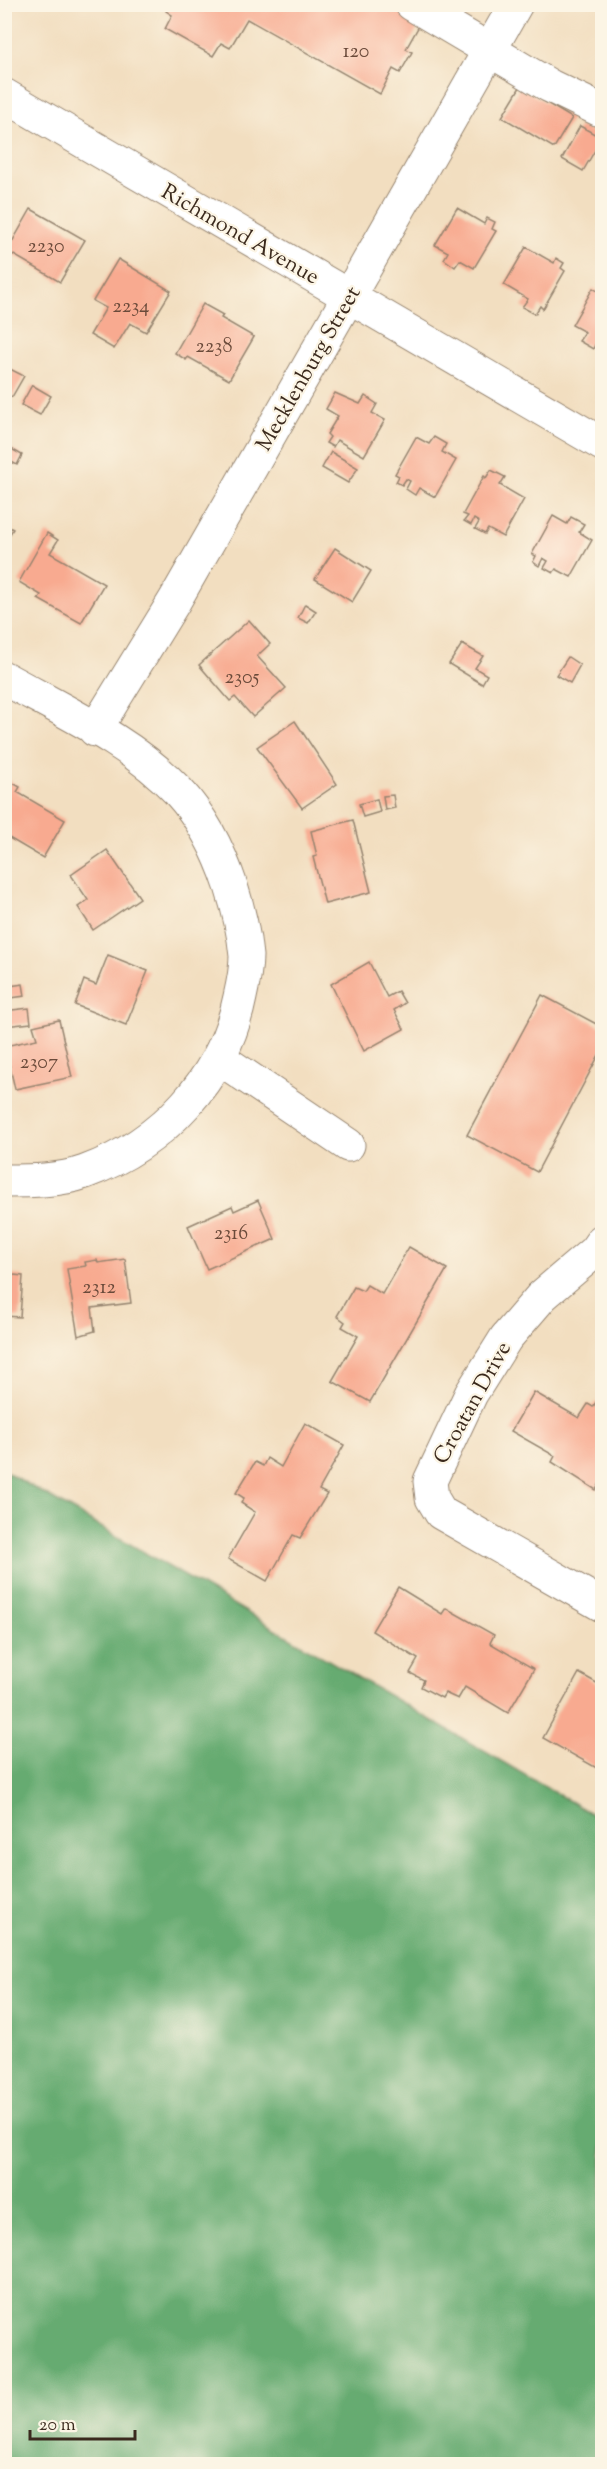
<svg xmlns="http://www.w3.org/2000/svg" width="607" height="2469" font-family="'Sorts Mill Goudy',serif">
<style>
.forest{fill:#66ab71;stroke:#506a48;stroke-width:1.5}
.building{fill:#f8aa90}
.lines{fill:none;stroke-linecap:round;stroke-linejoin:round}
.minor-casing{stroke:#96846f;stroke-width:35}
.minor{stroke:#fff;stroke-width:33}
.labels{text-anchor:middle;stroke-width:4.5;stroke-linejoin:round;paint-order:stroke}
.number-label{font-size:20px;fill:#6a4a3a}
.street-label{font-size:22px;fill:#3b2a1e;stroke:#fcf5e5}
</style>
<rect width="100%" height="100%" fill="#fcf5e5"/>
<filter id="ink" filterUnits="userSpaceOnUse"><feTurbulence type="fractalNoise" baseFrequency=".0167" numOctaves="2"/><feDisplacementMap in="SourceGraphic" scale="12" xChannelSelector="R" yChannelSelector="G"/><feConvolveMatrix kernelMatrix="1 2 1 2 8 2 1 2 1" color-interpolation-filters="sRGB"/></filter>
<filter id="wash" filterUnits="userSpaceOnUse"><feTurbulence type="fractalNoise" baseFrequency=".008" numOctaves="4" result="noise"/><feDisplacementMap in="SourceGraphic" scale="24" xChannelSelector="R" yChannelSelector="G"/><feGaussianBlur stdDeviation="1.35" result="paint"/><feColorMatrix in="noise" values="0 0 0 0 0 0 0 0 0 0 0 0 0 0 0 0 0 1.4 0 .05"/><feComposite in="paint" operator="in"/></filter>
<g filter="url(#wash)">
<rect width="100%" height="100%" fill="#f2dec0"/>
<polygon class="forest" points="5,1471 602,1820 602,2464 5,2464"/>
<g id="blocks">
<g class="building">
<polygon points="170,4 385,4 420,24 406,49 412,52 400,73 393,69 380,94 247,19 230,48 221,43 213,56 165,29 172,15 166,11"/>
<polygon points="520,87 572,118 554,148 502,117"/>
<polygon points="580,126 602,138 583,171 562,159"/>
<polygon points="457,208 484,224 487,218 495,222 492,229 496,231 474,268 460,260 455,267 444,259 448,252 435,245"/>
<polygon points="31,209 85,240 60,282 7,251"/>
<polygon points="526,247 554,263 556,258 564,263 561,268 565,271 543,309 540,306 535,314 522,307 528,299 504,285"/>
<polygon points="118,259 171,291 146,332 130,323 114,349 90,335 106,308 93,301"/>
<polygon points="593,288 602,294 602,341 598,339 593,349 579,341 585,332 572,325"/>
<polygon points="203,304 223,315 221,318 254,337 229,380 188,357 186,360 175,353"/>
<polygon points="4,366 24,376 12,397 4,392"/>
<polygon points="32,385 51,396 40,415 21,405"/>
<polygon points="335,393 360,404 365,396 377,404 372,413 385,420 364,456 337,440 333,447 326,443 330,437 327,434 338,416 326,409"/>
<polygon points="416,437 429,444 434,437 446,444 442,452 456,460 435,497 419,488 415,495 406,489 410,481 406,479 402,485 396,482 399,476 395,474"/>
<polygon points="8,447 22,455 17,465 4,458"/>
<polygon points="331,452 358,468 348,483 322,468"/>
<polygon points="491,470 505,477 500,485 524,499 503,537 488,529 485,534 475,529 479,522 474,519 471,525 464,521 468,516 463,514 484,476 486,478"/>
<polygon points="553,516 567,524 571,517 584,524 579,532 592,540 571,577 556,569 553,573 544,568 548,561 543,558 539,566 533,562 536,556 532,554"/>
<polygon points="4,524 13,529 4,543"/>
<polygon points="47,533 58,540 50,553 104,584 81,623 38,599 41,595 19,582"/>
<polygon points="335,548 371,571 352,602 315,579"/>
<polygon points="305,604 316,611 308,623 298,618"/>
<polygon points="249,620 270,644 257,656 286,688 253,717 235,697 230,701 199,665"/>
<polygon points="462,644 483,656 475,668 487,675 482,684 449,664"/>
<polygon points="568,657 580,665 570,683 556,675"/>
<polygon points="295,721 337,784 302,808 257,747"/>
<polygon points="4,778 20,787 17,792 65,820 43,858 4,835"/>
<polygon points="393,795 395,808 385,810 383,796"/>
<polygon points="377,799 380,812 363,817 359,804"/>
<polygon points="353,820 371,892 325,904 313,857 317,856 311,831"/>
<polygon points="107,850 140,898 93,930 78,907 88,900 71,875"/>
<polygon points="108,955 148,971 126,1025 75,1005 84,980 96,985"/>
<polygon points="369,962 387,997 398,991 405,1003 394,1010 404,1029 364,1051 331,984"/>
<polygon points="23,984 25,996 11,998 10,986"/>
<polygon points="542,995 602,1027 602,1049 537,1172 467,1135"/>
<polygon points="29,1008 31,1023 5,1026 4,1011"/>
<polygon points="59,1020 72,1077 15,1089 5,1046 37,1039 33,1026"/>
<polygon points="258,1200 275,1239 207,1269 188,1226 232,1206 234,1211"/>
<polygon points="409,1247 447,1269 370,1402 332,1381 358,1336 342,1327 345,1322 337,1316 354,1287 363,1291 367,1285 382,1294"/>
<polygon points="125,1259 131,1303 92,1308 95,1331 78,1336 67,1269 86,1266 85,1262 97,1260 98,1263"/>
<polygon points="4,1274 23,1276 20,1317 4,1316"/>
<polygon points="534,1392 579,1418 588,1404 593,1407 596,1402 602,1406 602,1484 600,1483 596,1490 552,1462 555,1456 511,1431"/>
<polygon points="305,1423 344,1445 319,1490 327,1494 300,1538 293,1535 267,1581 228,1559 255,1512 241,1503 244,1498 236,1493 255,1462 263,1466 267,1458 281,1467"/>
<polygon points="398,1587 442,1614 446,1608 494,1635 490,1643 534,1669 508,1713 465,1687 458,1699 445,1693 442,1698 421,1687 424,1680 410,1673 418,1659 372,1631"/>
<polygon points="579,1673 602,1686 602,1771 543,1738"/>
</g>
</g>
</g>
<g filter="url(#ink)">
<use href="#blocks" fill-opacity="0" stroke="#96846f" stroke-width="1.5"/>
<g class="lines">
<defs>
<g id="minor">
<polyline points="412,4 550,86 602,111"/>
<polyline points="4,95 602,444"/>
<path d="M4,678C63,711 132,742 178,791C202,817 220,853 231,886C238,908 244,933 246,956C246,970 243,984 240,997C224,1078 162,1144 85,1172C60,1181 30,1181 4,1181"/>
<polyline points="95,730 175,600 516,4"/>
<polyline points="219,1058 348,1145"/>
<polyline points="602,1241 595,1251 542,1296 506,1338 471,1394 430,1481 432,1498 441,1513 602,1605"/>
</g>
</defs>
<use href="#minor" class="minor-casing"/>
<use href="#minor" class="minor"/>
</g>
</g>
<g class="labels">
<g class="number-label">
<text x="356" y="57">120</text>
<text x="46" y="252">2230</text>
<text x="131" y="312">2234</text>
<text x="214" y="352">2238</text>
<text x="242" y="683">2305</text>
<text x="39" y="1068">2307</text>
<text x="231" y="1239">2316</text>
<text x="99" y="1293">2312</text>
</g>
<g class="street-label">
<text transform="translate(241 233) rotate(30)" y="8">Richmond Avenue</text>
<text transform="translate(307 368) rotate(-60)" y="8">Mecklenburg Street</text>
<text transform="translate(471 1402) rotate(-61)" y="8">Croatan Drive</text>
</g>
</g>
<rect width="607" height="2469" fill="none" stroke="#fcf5e5" stroke-width="24"/>
<path d="M30 2430v9h105v-9" fill="none" stroke="#3b2a1e" stroke-width="3"/>
<text x="39" y="2430" font-size="18" fill="#3b2a1e" stroke="#fcf5e5" stroke-width="4.5" paint-order="stroke">20 m</text>
</svg>
